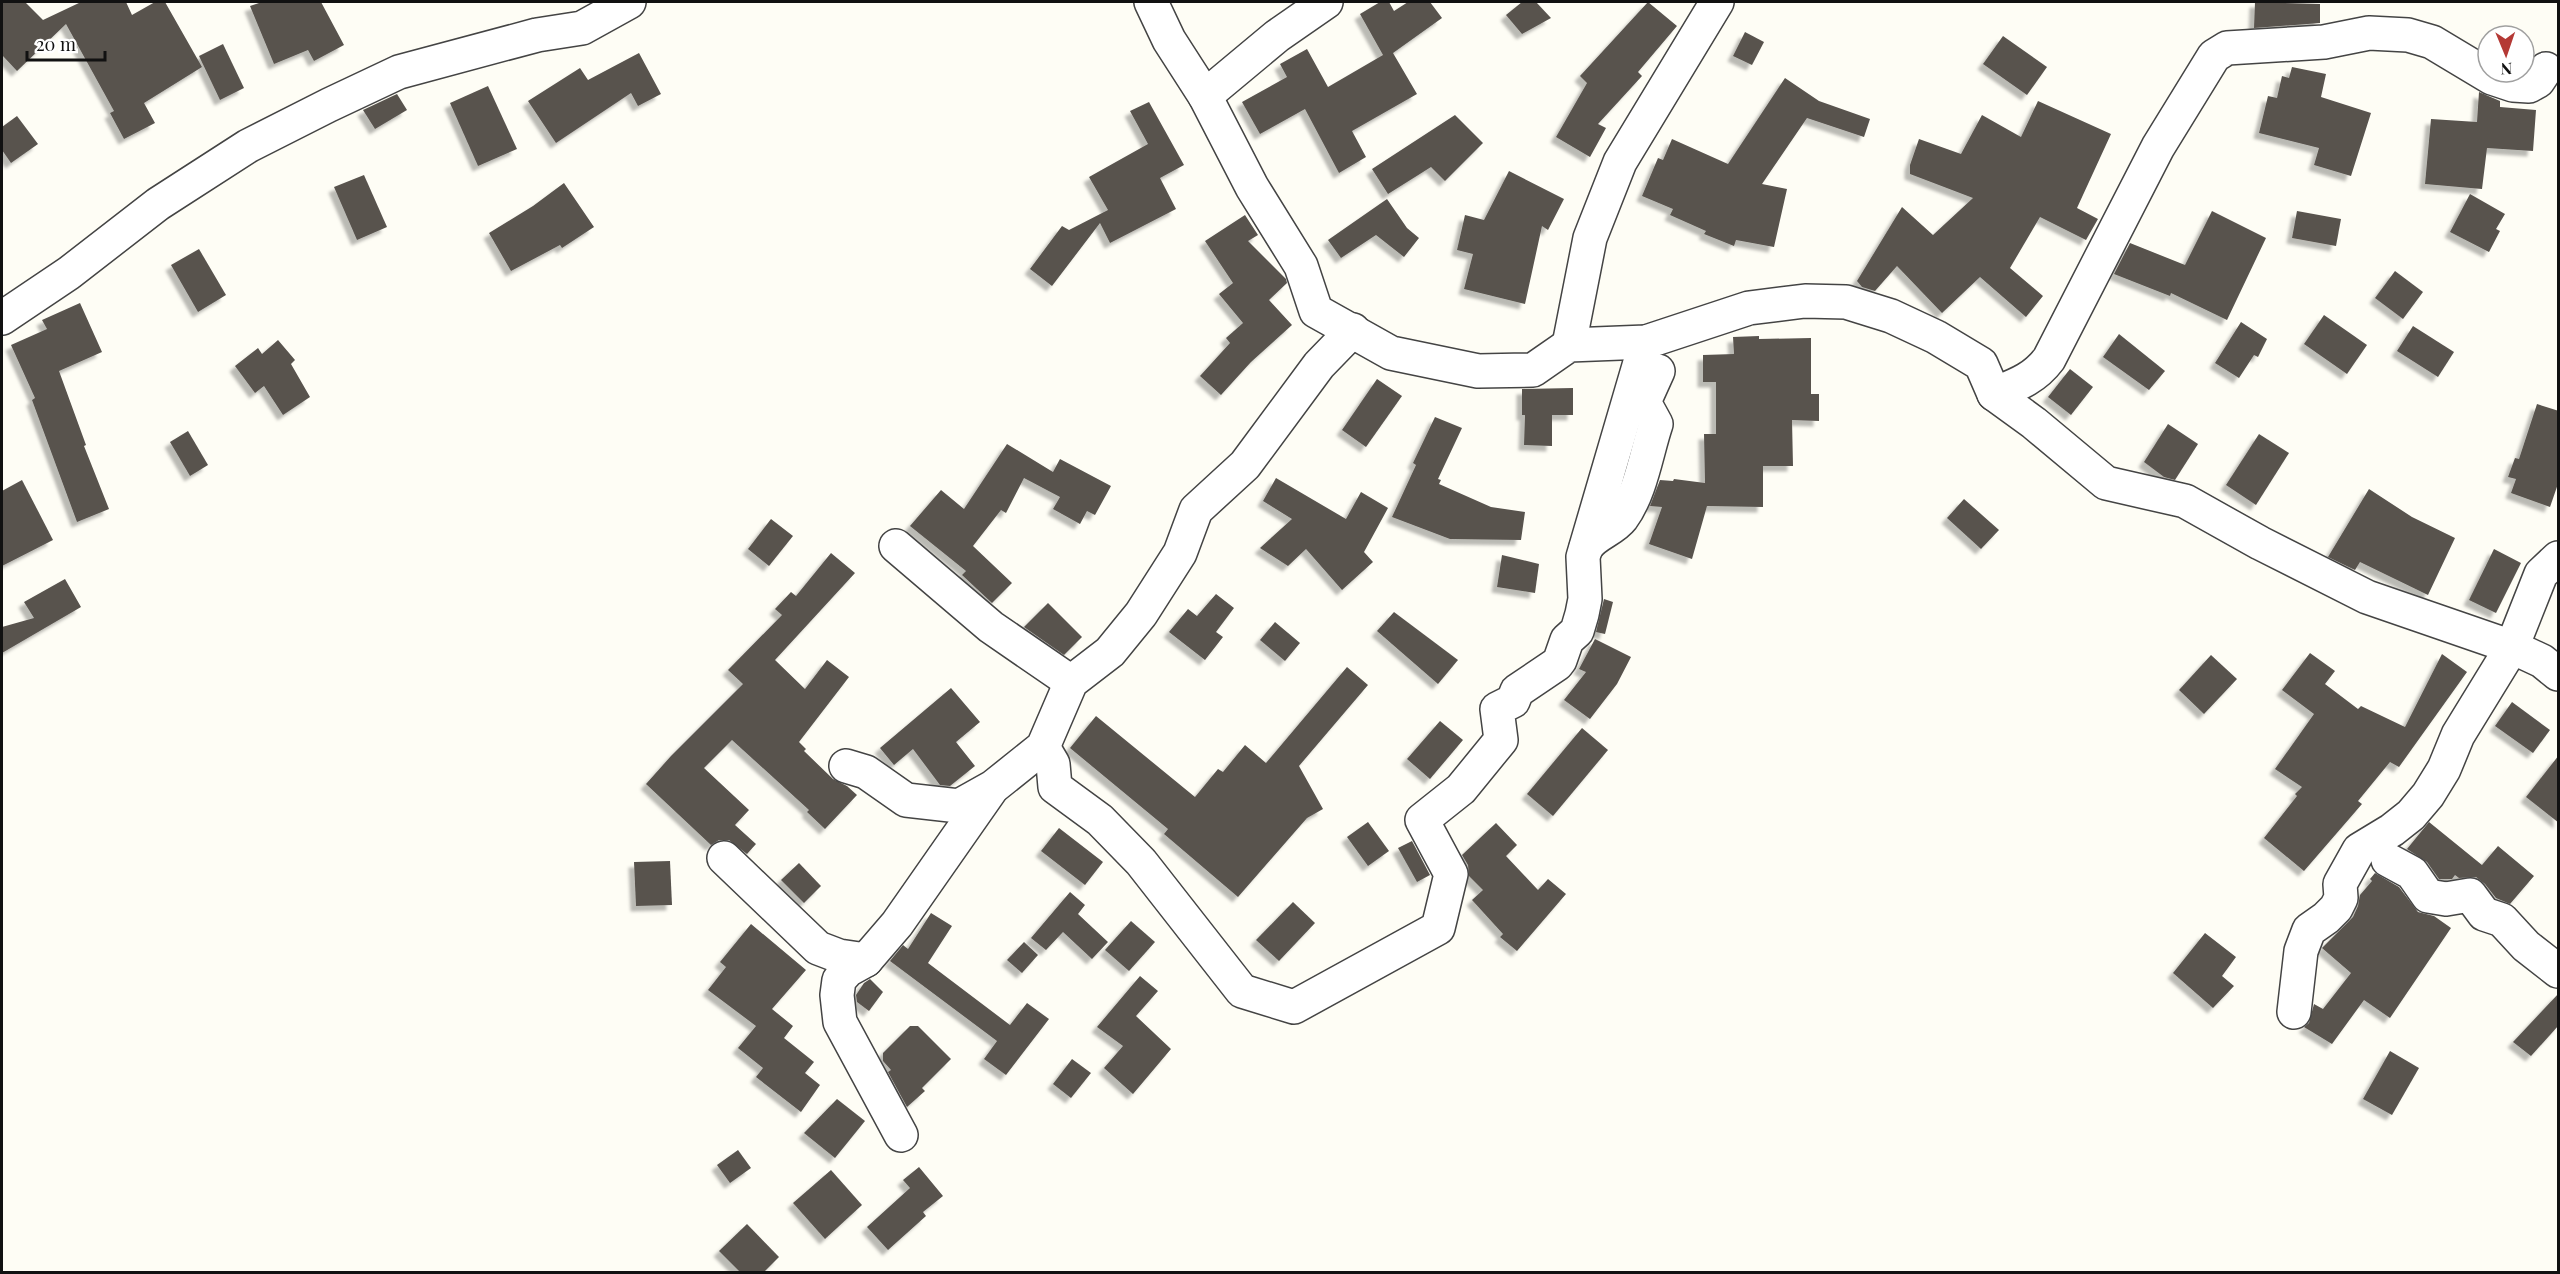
<svg xmlns="http://www.w3.org/2000/svg" width="2560" height="1274" font-family="'Playfair Display',serif">
<style>
.building{fill:#58534e;filter:url(#shadow)}
.lines{fill:none;stroke-linecap:round;stroke-linejoin:round}
.minor-casing{stroke:#444;stroke-width:36}
.minor{stroke:#fff;stroke-width:33}
</style>
<defs>
<filter id="shadow"><feDropShadow dx="-5.5" dy="5.5" stdDeviation="1.5" flood-color="#0004"/></filter>
</defs>
<rect width="100%" height="100%" fill="#fefdf5"/>
<g class="building">
<polygon points="2,2 25,2 43,20 81,2 126,2 132,15 155,2 165,2 202,67 144,103 155,123 124,139 110,113 114,111 66,24 17,71 2,55"/>
<polygon points="262,2 321,2 344,45 314,61 308,50 274,64 250,6"/>
<polygon points="1380,2 1389,2 1394,11 1408,2 1430,2 1442,18 1393,53 1417,94 1352,131 1366,157 1339,173 1305,109 1260,134 1242,102 1287,77 1280,64 1307,49 1328,87 1383,55 1360,14"/>
<polygon points="1522,2 1536,2 1551,18 1522,34 1506,15"/>
<polygon points="1648,2 1677,26 1638,72 1642,76 1598,124 1606,128 1590,157 1556,137 1587,83 1580,76"/>
<polygon points="2255,2 2320,4 2320,23 2254,28"/>
<polygon points="1745,32 1764,42 1752,65 1733,56"/>
<polygon points="2003,36 2047,67 2027,95 1983,64"/>
<polygon points="223,44 244,88 220,100 199,56"/>
<polygon points="639,53 661,94 638,106 631,93 556,143 528,101 580,68 588,80"/>
<polygon points="2292,67 2326,74 2321,97 2371,113 2351,176 2314,165 2319,148 2259,133 2268,96 2277,98 2282,76 2289,78"/>
<polygon points="1785,78 1819,101 1870,119 1864,137 1807,118 1762,184 1787,189 1774,247 1736,240 1734,246 1704,234 1706,231 1670,215 1673,209 1642,196 1658,158 1663,160 1672,139 1728,164"/>
<polygon points="488,86 517,149 478,166 450,103"/>
<polygon points="2479,92 2500,101 2500,107 2536,110 2533,151 2487,148 2482,189 2425,184 2431,119 2477,122"/>
<polygon points="397,94 407,110 375,129 363,110"/>
<polygon points="2038,101 2111,134 2077,208 2098,219 2086,240 2040,217 2010,268 2043,296 2026,317 1980,277 1942,313 1897,266 1875,291 1862,287 1857,281 1902,207 1933,235 1973,198 1910,174 1910,165 1919,139 1961,154 1982,115 2021,137"/>
<polygon points="1149,102 1184,165 1160,178 1176,209 1110,243 1100,223 1052,286 1030,269 1062,226 1069,230 1108,210 1089,177 1148,144 1130,111"/>
<polygon points="1455,115 1483,143 1445,181 1431,167 1388,194 1372,169"/>
<polygon points="17,116 38,144 11,163 2,150 2,127"/>
<polygon points="1509,171 1564,199 1548,230 1542,226 1525,304 1464,289 1473,254 1457,250 1465,215 1484,220"/>
<polygon points="364,175 387,227 357,240 334,187"/>
<polygon points="564,183 594,227 562,248 560,245 511,271 489,233 533,206"/>
<polygon points="2470,194 2505,214 2496,229 2500,231 2489,252 2450,232"/>
<polygon points="1387,199 1407,228 1419,238 1404,257 1376,235 1341,258 1328,240"/>
<polygon points="2212,211 2266,238 2227,320 2171,293 2170,296 2114,274 2130,243 2185,265"/>
<polygon points="2297,211 2341,219 2336,246 2292,238"/>
<polygon points="1245,215 1258,235 1248,241 1286,279 1287,283 1269,300 1292,325 1251,362 1221,395 1200,376 1230,343 1226,338 1243,323 1219,294 1233,283 1205,241"/>
<polygon points="199,249 226,295 198,312 171,265"/>
<polygon points="2395,271 2423,292 2403,319 2375,298"/>
<polygon points="80,303 102,352 59,371 86,445 84,446 109,509 77,522 32,400 35,398 11,345 47,329 42,320"/>
<polygon points="2324,315 2367,345 2347,374 2304,344"/>
<polygon points="2241,322 2267,339 2258,357 2254,355 2239,378 2215,363"/>
<polygon points="2413,326 2454,352 2438,377 2397,351"/>
<polygon points="2119,334 2165,371 2149,390 2103,357"/>
<polygon points="1759,336 1759,339 1811,338 1811,394 1819,394 1819,421 1792,420 1793,466 1763,466 1763,507 1707,506 1692,559 1649,544 1662,507 1650,506 1660,480 1673,481 1674,479 1705,483 1704,434 1716,434 1716,382 1703,382 1703,355 1734,354 1733,337"/>
<polygon points="278,340 295,360 291,364 310,397 283,415 264,386 255,393 235,366 258,348 262,354"/>
<polygon points="2070,369 2093,387 2071,415 2048,397"/>
<polygon points="1377,379 1402,396 1366,447 1342,430"/>
<polygon points="1573,388 1573,415 1552,415 1552,446 1524,445 1525,415 1522,415 1522,389"/>
<polygon points="2537,404 2559,411 2559,481 2550,507 2511,493 2516,479 2508,477 2515,458 2519,459"/>
<polygon points="1435,417 1462,428 1438,479 1441,480 1439,484 1491,507 1525,512 1521,540 1450,539 1392,517 1416,465 1413,463"/>
<polygon points="2168,424 2198,444 2175,480 2164,477 2144,462"/>
<polygon points="188,431 208,465 190,476 170,442"/>
<polygon points="2259,434 2289,453 2256,505 2226,485"/>
<polygon points="1007,444 1053,472 1060,459 1111,486 1095,515 1087,511 1080,524 1053,509 1060,497 1024,478 1006,513 1001,510 973,546 1012,583 992,603 962,575 966,571 910,526 941,490 964,509"/>
<polygon points="1276,478 1346,519 1361,492 1388,508 1364,552 1373,562 1342,590 1306,549 1288,566 1260,548 1292,519 1263,501"/>
<polygon points="22,480 53,540 2,566 2,491"/>
<polygon points="2369,489 2412,517 2455,538 2428,595 2360,562 2355,570 2328,557"/>
<polygon points="1964,499 1999,530 1981,549 1947,518"/>
<polygon points="771,519 793,536 769,566 748,549"/>
<polygon points="2494,549 2521,563 2496,613 2469,600"/>
<polygon points="831,553 855,573 775,660 805,689 827,660 849,677 799,742 806,749 804,751 833,779 847,786 857,795 825,829 807,812 809,810 732,740 704,768 749,810 735,825 756,844 747,854 729,840 719,840 711,845 646,784 671,756 743,684 728,670 782,615 775,609 791,592 796,596"/>
<polygon points="1502,555 1539,564 1535,593 1497,587"/>
<polygon points="65,579 81,607 2,653 2,627 34,618 24,602"/>
<polygon points="1216,594 1234,608 1216,632 1223,637 1205,660 1169,632 1188,609 1197,616"/>
<polygon points="1604,599 1613,602 1605,634 1596,632"/>
<polygon points="1048,603 1082,637 1064,655 1024,627"/>
<polygon points="1394,612 1458,660 1438,684 1377,631"/>
<polygon points="1275,622 1300,643 1285,661 1260,640"/>
<polygon points="1595,639 1631,657 1617,684 1590,719 1564,700 1586,672 1579,669"/>
<polygon points="2310,653 2335,671 2325,684 2358,709 2361,706 2405,727 2442,654 2467,672 2399,767 2390,762 2358,801 2362,804 2304,871 2264,838 2297,796 2295,794 2302,787 2275,769 2314,714 2282,690"/>
<polygon points="2211,655 2237,679 2204,714 2179,690"/>
<polygon points="1347,667 1368,685 1299,766 1323,809 1307,818 1238,897 1164,834 1168,829 1070,748 1096,716 1195,797 1218,769 1223,772 1245,745 1266,763"/>
<polygon points="951,688 980,722 956,742 975,766 950,786 940,785 913,749 894,765 880,748"/>
<polygon points="2512,702 2550,730 2533,753 2495,726"/>
<polygon points="1440,721 1463,740 1430,779 1407,759"/>
<polygon points="1582,728 1608,750 1553,816 1527,794"/>
<polygon points="2559,755 2559,823 2526,797"/>
<polygon points="1368,822 1389,851 1368,866 1347,837"/>
<polygon points="2429,822 2482,865 2498,846 2534,876 2510,904 2496,898 2485,884 2476,877 2459,878 2455,875 2452,879 2439,879 2427,862 2407,849"/>
<polygon points="1496,823 1517,845 1506,856 1538,890 1548,879 1566,894 1517,951 1500,937 1503,934 1472,900 1483,890 1469,876 1468,865 1462,855"/>
<polygon points="1059,828 1103,862 1085,885 1041,851"/>
<polygon points="1412,841 1430,875 1417,882 1398,848"/>
<polygon points="670,861 672,905 636,906 634,862"/>
<polygon points="799,863 821,886 804,903 781,880"/>
<polygon points="2375,873 2399,887 2418,912 2434,916 2451,928 2390,1018 2364,1000 2332,1044 2304,1027 2309,1023 2314,1004 2323,1009 2351,973 2322,948 2353,917 2358,906 2360,895 2372,881 2370,879"/>
<polygon points="1070,892 1085,905 1078,914 1108,942 1092,959 1063,932 1046,950 1031,938"/>
<polygon points="1293,902 1315,923 1279,961 1256,940"/>
<polygon points="931,913 952,926 928,963 1010,1025 1027,1003 1049,1019 1006,1075 984,1059 997,1041 890,961 903,945 908,949"/>
<polygon points="1131,921 1155,942 1129,971 1105,950"/>
<polygon points="751,924 806,970 772,1009 793,1026 784,1038 814,1062 805,1073 820,1085 801,1112 756,1077 763,1068 738,1048 756,1026 708,990 726,967 720,962"/>
<polygon points="2205,933 2236,957 2222,976 2234,986 2213,1008 2173,973"/>
<polygon points="1024,942 1038,955 1022,973 1007,960"/>
<polygon points="1140,976 1158,991 1136,1016 1171,1049 1133,1094 1104,1068 1123,1046 1097,1027"/>
<polygon points="870,979 883,992 869,1011 857,1002 856,995 864,983"/>
<polygon points="2559,993 2559,1025 2531,1056 2513,1042"/>
<polygon points="910,1026 918,1026 951,1059 922,1088 925,1091 907,1107 888,1072 891,1070 883,1061 883,1053"/>
<polygon points="2390,1051 2419,1068 2392,1115 2363,1099"/>
<polygon points="1072,1059 1091,1073 1071,1098 1053,1084"/>
<polygon points="837,1099 865,1121 835,1158 804,1133"/>
<polygon points="738,1150 751,1168 730,1183 717,1165"/>
<polygon points="919,1167 943,1196 923,1212 926,1216 888,1250 867,1227 910,1188 903,1180"/>
<polygon points="831,1170 862,1205 825,1239 793,1203"/>
<polygon points="747,1224 779,1257 764,1272 740,1272 719,1251"/>
</g>
<g class="lines">
<defs>
<g id="minor">
<polyline points="1151,2 1169,40 1205,96 1252,187 1301,266 1316,311 1391,353 1478,371 1533,370 1569,345 1646,342 1749,308 1805,301 1846,302 1891,316 1936,337 1981,364 1994,394 2034,423 2106,483 2185,501 2260,543 2367,597 2512,647 2542,661 2558,674"/>
<polyline points="1205,96 1277,36 1326,2"/>
<polyline points="2,318 69,273 158,204 248,146 329,105 399,72 537,35 582,28 629,2"/>
<polyline points="1569,345 1590,238 1620,162 1717,2"/>
<path d="M1994,394C2016,385 2034,379 2049,359L2158,147L2214,56L2227,48L2324,42L2369,33L2408,35L2432,42L2492,78L2513,85L2529,86L2538,81L2546,69"/>
<polyline points="896,546 991,627 1071,682"/>
<path d="M1586,548C1594,534 1612,531 1622,518C1641,492 1646,454 1656,424L1644,402L1658,371"/>
<polyline points="1043,747 1053,764 1055,787 1100,820 1141,862 1242,991 1294,1007 1438,928 1451,874 1422,820 1461,789 1501,740 1497,709 1513,701 1517,691 1557,664 1560,660 1567,640 1577,631 1582,614 1585,599 1583,557 1646,342"/>
<polyline points="846,766 866,772 906,800 959,806 993,787 1043,747 1071,682 1110,652 1141,614 1180,553 1196,510 1245,465 1319,365 1353,330"/>
<polyline points="724,858 818,948 839,956 866,960"/>
<polyline points="2388,860 2412,873 2428,896 2446,899 2470,895 2484,914 2502,920 2526,946 2558,971"/>
<polyline points="2294,1012 2301,951 2309,930 2326,918 2336,908 2341,898 2340,884 2359,850 2392,830 2411,815 2428,795 2444,769 2458,735 2512,647 2541,574 2558,558"/>
<polyline points="901,1135 840,1022 837,995 839,980 848,970 866,960 897,924 990,791"/>
</g>
</defs>
<use href="#minor" class="minor-casing"/>
<use href="#minor" class="minor"/>
</g>
<rect width="2560" height="1274" fill="none" stroke="#111111" stroke-width="6"/>
<g transform="translate(2506 54) rotate(178)"><circle r="28" fill="#ffffff" stroke="#a0a0a0" stroke-width="1.5"/>
<path d="M0-4.5L10 22L0 15L-10 22Z" fill="#b43935"/>
<text y="-9" font-size="16" font-weight="bold" text-anchor="middle" fill="#111111">N</text>
</g>
<path d="M27 51v9h78v-9" fill="none" stroke="#111111" stroke-width="3"/>
<text x="36" y="51" font-size="18" fill="#111111" stroke="#ffffff" stroke-width="4.5" paint-order="stroke">20 m</text>
</svg>
